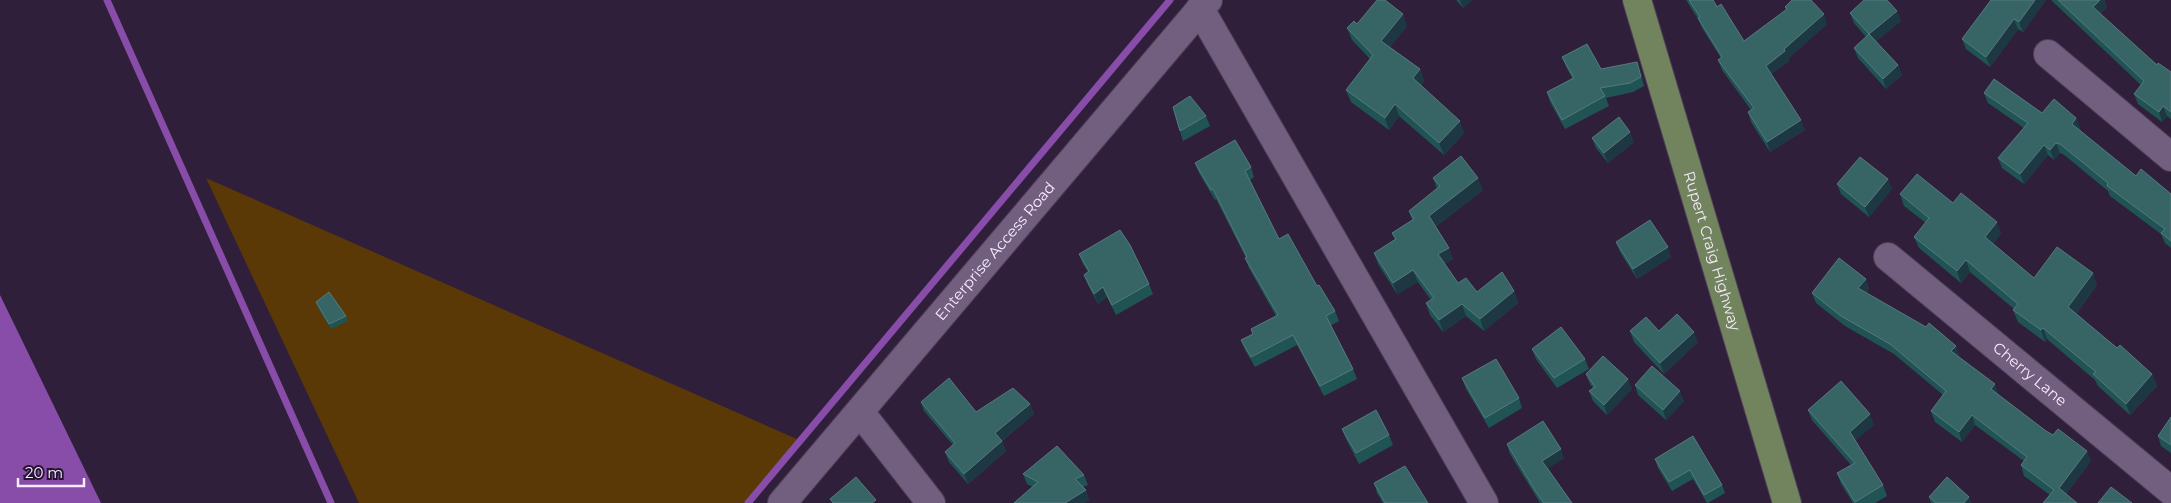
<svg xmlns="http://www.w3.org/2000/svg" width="2171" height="503" font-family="Montserrat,sans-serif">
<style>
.green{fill:#5a3906}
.water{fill:#874da9}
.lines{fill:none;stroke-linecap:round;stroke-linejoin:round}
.stream{stroke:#874da9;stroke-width:7}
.minor-casing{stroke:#4e3e57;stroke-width:30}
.major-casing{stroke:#4e3e57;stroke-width:30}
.minor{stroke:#725e7f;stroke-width:28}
.major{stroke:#71845d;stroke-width:28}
.wall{fill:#205454}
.shaded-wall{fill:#1d3842}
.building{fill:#376566;stroke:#557a7e}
.labels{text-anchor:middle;stroke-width:4;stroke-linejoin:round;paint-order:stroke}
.street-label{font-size:15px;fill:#f7ecff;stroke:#261531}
</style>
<rect width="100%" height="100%" fill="#301f3b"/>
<polygon class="green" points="206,178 799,440 747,503 359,503"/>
<polygon class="water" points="0,295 101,503 0,503"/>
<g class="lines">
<g class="stream">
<polyline points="107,0 331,503"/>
<polyline points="748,503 1170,0"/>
</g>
<defs>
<g id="minor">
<polyline points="1200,9 1484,503"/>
<polyline points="2048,54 2171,157"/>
<path id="s1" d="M1888,257L2171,491"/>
<polyline points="860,412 931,503"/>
<path id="s2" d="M782,503L1208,0"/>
</g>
<g id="major">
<path id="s3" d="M1637,0L1787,503"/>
</g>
</defs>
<use href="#minor" class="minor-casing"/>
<use href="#major" class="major-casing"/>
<use href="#minor" class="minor"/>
<use href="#major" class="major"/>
</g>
<g class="wall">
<polygon points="1456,0 1472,0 1463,8"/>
<polygon points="1686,0 1713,0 1744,41 1786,10 1785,7 1827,24 1788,59 1789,61 1771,74 1805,130 1770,152 1751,122 1748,112 1751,110 1722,70 1718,60 1721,58 1702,28 1698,19"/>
<polygon points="2046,0 2023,32 2018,29 1990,67 1966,49 1962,39"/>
<polygon points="2051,0 2104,0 2107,7 2100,14 2157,65 2171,72 2171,119 2167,116 2162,122 2138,104 2134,94 2141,85"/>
<polygon points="1850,13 1901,21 1876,41 1898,65 1902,75 1886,89 1858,58 1854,48 1866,37 1854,23"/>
<polygon points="1357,24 1407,26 1390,47 1420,69 1424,81 1421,86 1464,133 1444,155 1399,116 1389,130 1351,102 1346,90 1370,59 1352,40 1347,28"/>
<polygon points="1562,57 1601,69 1641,72 1644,86 1633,92 1606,98 1609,106 1565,129 1550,102 1547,92 1572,78 1566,67"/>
<polygon points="1984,93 2042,113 2076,118 2080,128 2079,130 2136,176 2171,194 2171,248 2165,243 2161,234 2110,196 2108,191 2063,154 2060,153 2054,160 2048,155 2024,184 2002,168 1998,158 2024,128 1988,103"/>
<polygon points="1206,116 1210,126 1183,141 1180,131"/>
<polygon points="1592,138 1634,142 1608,163 1596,148"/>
<polygon points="1195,163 1251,167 1254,177 1250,180 1279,239 1317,286 1335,311 1339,321 1330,326 1353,369 1357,379 1324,396 1297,345 1255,367 1245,350 1241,340 1253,334 1276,316 1249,268 1245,258 1246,258 1216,199 1215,200 1199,173"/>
<polygon points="1433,178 1483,190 1435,227 1453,259 1445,264 1458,283 1477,292 1514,291 1518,303 1484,331 1466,316 1443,332 1430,315 1426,303 1431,300 1418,282 1397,294 1378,264 1374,253 1395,239 1392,233 1412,220 1409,211 1437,189"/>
<polygon points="1837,184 1892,189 1869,217 1841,194"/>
<polygon points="1900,194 1953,203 2001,233 1993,244 2034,278 2097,285 2076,314 2117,348 2152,374 2157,386 2130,415 2098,386 2095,380 2047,339 2045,342 2018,322 2013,310 2014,309 1970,272 1961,283 1919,248 1914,237 1926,223 1904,206"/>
<polygon points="1616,242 1671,257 1637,279 1620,252"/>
<polygon points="1079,254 1149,284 1153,294 1116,315 1107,297 1098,304 1088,285 1084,275 1088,272 1083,264"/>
<polygon points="1866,279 1869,289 1866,293 1956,346 1959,356 1959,357 1998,394 1998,395 2046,431 2091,461 2066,494 2050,495 2024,476 2021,465 2024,461 1975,425 1962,442 1935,422 1931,411 1943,395 1894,354 1845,326 1816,303 1812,293"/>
<polygon points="316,302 346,316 348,321 331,329 318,308"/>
<polygon points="1630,331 1659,331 1698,342 1664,374 1634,342"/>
<polygon points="1532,349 1585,359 1589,369 1557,388 1536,359"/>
<polygon points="1586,374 1632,389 1607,415 1593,401 1589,391 1593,388 1590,384"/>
<polygon points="1462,378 1519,398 1522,408 1489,428 1466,389"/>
<polygon points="1635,385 1684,401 1666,420 1638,395"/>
<polygon points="921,402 976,412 1030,404 1034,414 1002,441 1006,451 968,484 949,462 945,452 953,445 924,411"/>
<polygon points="1808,410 1874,425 1855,440 1883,485 1887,496 1875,503 1853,503 1841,484 1837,473 1851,465 1812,420"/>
<polygon points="2171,417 2171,453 2161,446 2158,436"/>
<polygon points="1342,429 1389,435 1393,445 1359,464 1346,439"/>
<polygon points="1693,436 1722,485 1725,493 1708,503 1707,503 1693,479 1672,491 1658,468 1655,459"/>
<polygon points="1507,444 1564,458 1548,468 1572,503 1540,503 1510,454"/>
<polygon points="1023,474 1084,475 1088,485 1083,487 1086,490 1089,500 1084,503 1014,503 1033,487 1027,484"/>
<polygon points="1374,483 1428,503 1383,503 1377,493"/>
<polygon points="1929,497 1972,503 1931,503"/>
</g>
<g class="shaded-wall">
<polygon points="1460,0 1472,0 1463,8"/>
<polygon points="2035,0 2046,0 2023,32 2019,22"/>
<polygon points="2100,0 2104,0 2107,7 2097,17 2093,7"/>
<polygon points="1897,11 1901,21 1873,44 1869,34"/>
<polygon points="1403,14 1407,26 1385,53 1381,41"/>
<polygon points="1824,14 1827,24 1788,59 1789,61 1769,75 1766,66"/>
<polygon points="2014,19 2018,29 1990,67 1986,57"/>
<polygon points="1637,62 1641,72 1644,86 1641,77"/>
<polygon points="1898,65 1902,75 1886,89 1883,79"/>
<polygon points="1420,69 1424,81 1418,91 1413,78"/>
<polygon points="1395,104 1399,116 1389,130 1385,118"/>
<polygon points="2163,106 2167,116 2162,122 2159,112"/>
<polygon points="2076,118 2080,128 2075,134 2072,124"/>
<polygon points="1801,120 1805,130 1770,152 1767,142"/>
<polygon points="1460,121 1464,133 1444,155 1439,143"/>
<polygon points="1630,132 1634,142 1608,163 1604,153"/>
<polygon points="2056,143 2060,153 2054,160 2050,150"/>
<polygon points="2044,145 2048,155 2024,184 2020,174"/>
<polygon points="1478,178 1483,190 1433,228 1429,216"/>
<polygon points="1888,179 1892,189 1869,217 1865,207"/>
<polygon points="1997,222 2001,233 1989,249 1985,237"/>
<polygon points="1668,247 1671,257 1637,279 1633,269"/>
<polygon points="1449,248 1453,259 1443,266 1438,254"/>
<polygon points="1966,260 1970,272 1961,283 1957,271"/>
<polygon points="1413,270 1418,282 1397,294 1393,283"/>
<polygon points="2093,273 2097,285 2072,319 2068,307"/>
<polygon points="1866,279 1869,289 1862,298 1858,288"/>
<polygon points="1103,287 1107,297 1098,304 1094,294"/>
<polygon points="1514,291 1518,303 1484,331 1480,319"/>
<polygon points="1462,304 1466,316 1443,332 1439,320"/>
<polygon points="2043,328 2047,339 2045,342 2041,330"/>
<polygon points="1694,332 1698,342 1664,374 1660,363"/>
<polygon points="1956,346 1959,356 1955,362 1951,351"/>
<polygon points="2152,374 2157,386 2130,415 2126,404"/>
<polygon points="1628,379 1632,389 1607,415 1604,405"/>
<polygon points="1995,384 1998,394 1994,399 1991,389"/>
<polygon points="1680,391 1684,401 1666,420 1663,410"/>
<polygon points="1030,404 1034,414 999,443 995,433"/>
<polygon points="1870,414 1874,425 1854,442 1850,432"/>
<polygon points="1972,415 1975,425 1962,442 1959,432"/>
<polygon points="1002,441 1006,451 968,484 964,474"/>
<polygon points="1561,449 1564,458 1546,470 1542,461"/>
<polygon points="2087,451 2091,461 2063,498 2059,488"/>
<polygon points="1086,490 1089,500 1084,503 1065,503"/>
<polygon points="1969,497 1972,503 1964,503"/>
</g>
<g class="building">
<polygon points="1377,0 1385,0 1403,14 1381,41 1420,69 1413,78 1460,121 1439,143 1395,104 1385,118 1346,90 1373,55 1347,28 1354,21 1357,24"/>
<polygon points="1689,0 1713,0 1717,7 1721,4 1744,41 1787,9 1785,7 1792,0 1811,0 1824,14 1784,49 1785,51 1766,66 1801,120 1767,142 1748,112 1754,108 1718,60 1722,57 1698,18 1700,17"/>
<polygon points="1864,0 1887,0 1897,11 1869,34 1850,13"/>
<polygon points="1991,0 2035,0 2019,22 2014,19 1986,57 1962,39"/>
<polygon points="2058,0 2100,0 2093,7 2157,65 2158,63 2171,72 2171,112 2163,106 2159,112 2134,94 2144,81"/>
<polygon points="1869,34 1898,65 1883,79 1854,48"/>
<polygon points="1587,44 1601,69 1637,62 1641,77 1630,83 1600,88 1605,96 1562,120 1547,92 1574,78 1562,57"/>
<polygon points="1994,79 2042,113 2054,99 2076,118 2072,124 2136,176 2141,169 2171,194 2171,241 2161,233 2165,229 2107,186 2108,183 2060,144 2056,143 2050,150 2044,145 2020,174 1998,158 2028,123 1984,93"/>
<polygon points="1190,96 1206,116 1180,131 1173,107"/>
<polygon points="1619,117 1630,132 1604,153 1592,138"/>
<polygon points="1235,140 1251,167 1245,171 1279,239 1288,234 1317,286 1319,285 1335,311 1326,316 1353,369 1320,386 1293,335 1251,357 1241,340 1253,334 1251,329 1278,315 1245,258 1247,257 1213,189 1211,190 1195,163"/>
<polygon points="1461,156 1478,178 1429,216 1449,248 1438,254 1458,283 1466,278 1477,292 1502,272 1514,291 1480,319 1462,304 1439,320 1426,303 1434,298 1413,270 1393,283 1374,253 1396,239 1392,233 1414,219 1409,211 1440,186 1433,178"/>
<polygon points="1860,157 1888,179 1865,207 1837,184"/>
<polygon points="1917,174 1953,203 1961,193 1997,222 1985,237 2034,278 2057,247 2093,273 2068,307 2117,348 2120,345 2152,374 2126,404 2093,374 2096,372 2043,328 2041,330 2013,310 2018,304 1966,260 1957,271 1914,237 1929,218 1900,194"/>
<polygon points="1650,220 1668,247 1633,269 1616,242"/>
<polygon points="1120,230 1130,245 1149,284 1112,305 1103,287 1094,294 1084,275 1089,271 1079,254"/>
<polygon points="1839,258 1866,279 1858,288 1926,327 1929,323 1956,346 1951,351 1995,384 1991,389 2046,431 2053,435 2058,429 2087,451 2059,488 2077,503 2043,503 2054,490 2021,465 2027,457 1972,415 1959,432 1931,411 1946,391 1890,344 1841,316 1812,293"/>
<polygon points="329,292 346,316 329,324 316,302"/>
<polygon points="1677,314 1694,332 1660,363 1630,331 1646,317 1659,331"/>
<polygon points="1561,327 1585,359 1554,378 1532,349"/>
<polygon points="1603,356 1628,379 1604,405 1589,391 1595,387 1586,374"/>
<polygon points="1496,359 1519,398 1485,418 1462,378"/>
<polygon points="1652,366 1680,391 1663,410 1635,385"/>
<polygon points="949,378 976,412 1013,388 1030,404 995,433 1002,441 964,474 945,452 955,443 921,402"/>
<polygon points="1841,381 1870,414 1850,432 1883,485 1855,502 1837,473 1855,463 1808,410"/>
<polygon points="1376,410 1389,435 1356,453 1342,429"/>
<polygon points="2171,417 2171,445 2158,436"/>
<polygon points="1543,421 1561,449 1542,461 1572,503 1544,503 1536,492 1507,444"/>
<polygon points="1693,436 1722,485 1704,495 1690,470 1669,482 1655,459"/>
<polygon points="1057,446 1084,475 1075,479 1086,490 1065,503 1014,503 1038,482 1023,474"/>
<polygon points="1405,466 1428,503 1385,503 1374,483"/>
<polygon points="856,477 876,500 872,503 833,503 830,499"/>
<polygon points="1947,477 1969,497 1964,503 1936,503 1929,497"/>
<polygon points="2111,487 2132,503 2098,503"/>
</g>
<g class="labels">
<g class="street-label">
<text dy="5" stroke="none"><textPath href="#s2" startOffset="330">Enterprise Access Road</textPath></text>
<text dy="5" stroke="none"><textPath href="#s3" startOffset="262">Rupert Craig Highway</textPath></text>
<text dy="5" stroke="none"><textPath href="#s1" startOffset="184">Cherry Lane</textPath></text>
</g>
</g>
<path d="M18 478v8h66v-8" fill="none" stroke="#f7ecff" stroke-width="2.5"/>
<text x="25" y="478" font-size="15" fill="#f7ecff" stroke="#261531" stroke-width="4" paint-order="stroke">20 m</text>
</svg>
